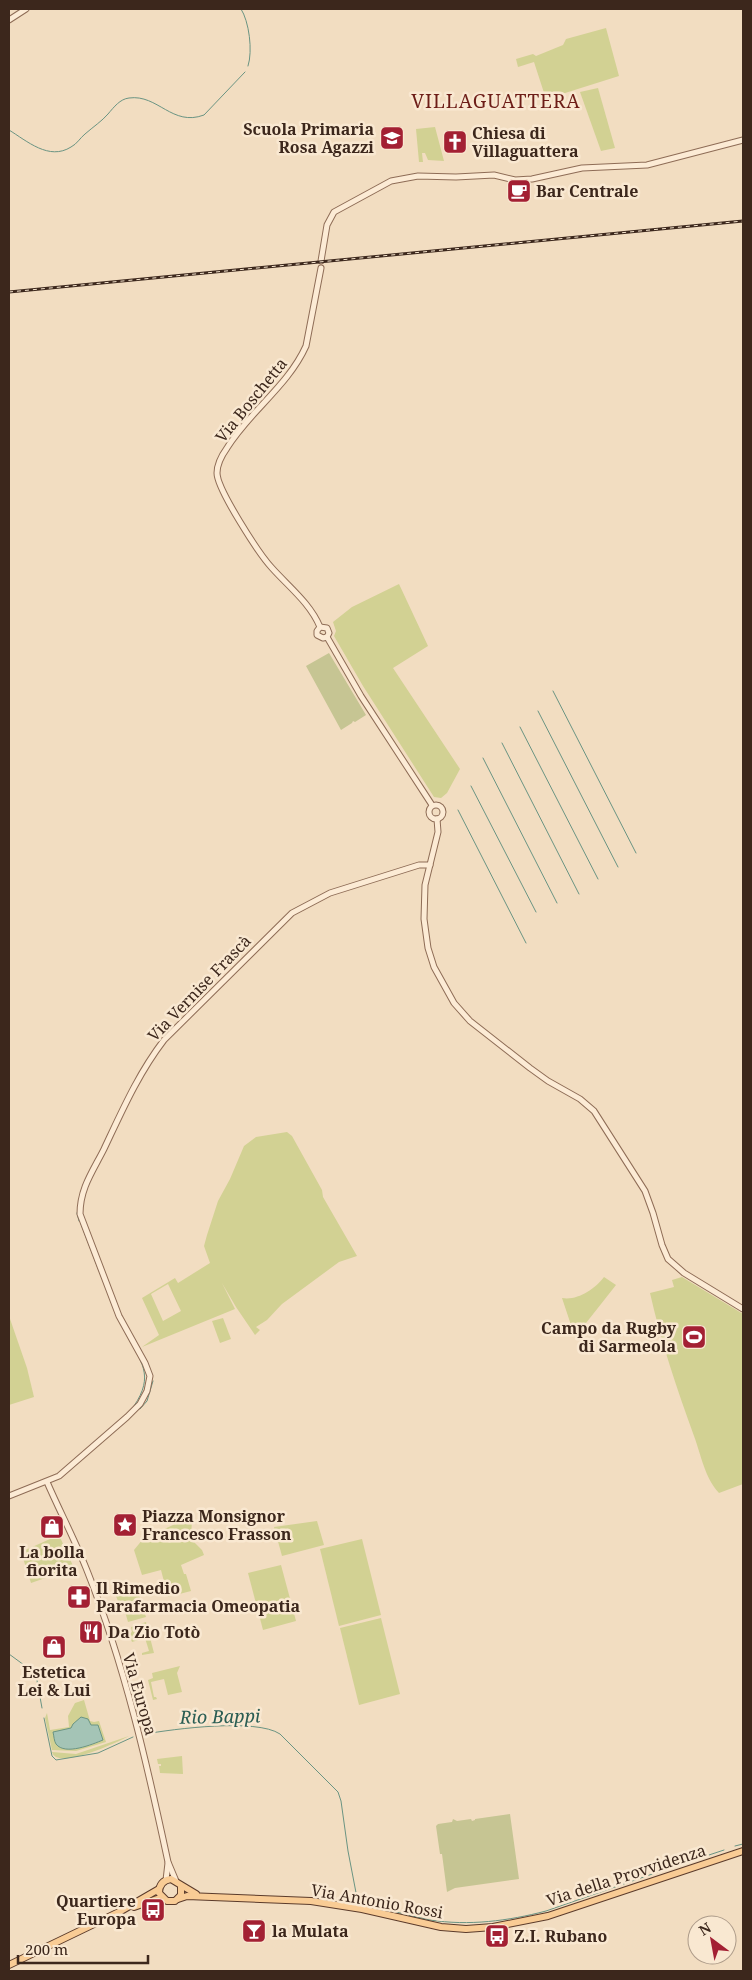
<svg xmlns="http://www.w3.org/2000/svg" width="752" height="1980" font-family="'Noto Serif',serif">
<style>
.green{fill:#d2d193;fill-rule:evenodd}
.cemetery{fill:#c6c593}
.water{fill:#a4c4b6;stroke:#6a9483}
.lines{fill:none;stroke-linecap:round;stroke-linejoin:round}
.stream{stroke:#6a9483;stroke-width:1}
.tertiary-casing{stroke:#8e6c56;stroke-width:7}
.primary-casing{stroke:#5b3b2b;stroke-width:8}
.tertiary{stroke:#fcebd5;stroke-width:5}
.primary{stroke:#f9cc95;stroke-width:6}
.rail-casing{stroke:#3c271c;stroke-width:3}
.rail{stroke:#f9e8d1;stroke-width:1;stroke-dasharray:4;stroke-linecap:butt}
.labels{text-anchor:middle;stroke-width:5;stroke-linejoin:round;paint-order:stroke}
.poi-label{font-size:16px;font-weight:bold;fill:#3c271c;stroke:#f9e8d1;text-anchor:start}
.street-label{font-size:16px;fill:#3c271c;stroke:#f9e8d1}
.water-label{font-size:18px;font-style:italic;fill:#2a5d53;stroke:#f9e8d1}
.quarter-label{font-size:19px;letter-spacing:1px;fill:#6d1d17;stroke:#f9e8d1}
</style>
<rect width="100%" height="100%" fill="#f2ddc1"/>
<g class="green">
<polygon points="606,28 619,76 546,99 534,62 518,67 516,59 533,54 536,56 563,45 566,39"/>
<polygon points="598,88 615,148 601,151 580,92"/>
<polygon points="435,127 444,161 428,160 425,153 422,153 423,162 419,162 416,129"/>
<polygon points="399,584 428,646 393,668 460,769 447,793 441,798 434,797 363,686 334,636 336,631 333,622 352,607"/>
<path d="M287,1132L292,1136L322,1190L323,1197L357,1256L339,1262L282,1304L267,1320L256,1327L260,1330L255,1335L236,1307L222,1283L235,1309L142,1347L159,1335L142,1298L175,1278L178,1283L210,1263L204,1246L207,1235L218,1201L230,1179L244,1146L256,1137ZM168,1284L181,1311L163,1321L151,1294Z"/>
<path d="M604,1277L616,1285L575,1337L562,1298C577,1301 595,1289 604,1277Z"/>
<path d="M682,1277L743,1314V1484L719,1493C705,1478 701,1455 694,1436C677,1389 661,1342 650,1293L674,1287L672,1280Z"/>
<polygon points="9,1316 27,1368 34,1397 9,1405"/>
<polygon points="223,1318 231,1339 220,1343 212,1321"/>
<polygon points="188,1518 192,1519 191,1539 202,1550 204,1555 181,1565 184,1574 186,1574 191,1591 168,1597 161,1570 142,1575 134,1550 143,1539"/>
<polygon points="317,1521 324,1545 282,1556 274,1527"/>
<polygon points="59,1535 74,1568 31,1583 21,1552"/>
<polygon points="362,1539 381,1615 339,1626 320,1549"/>
<polygon points="281,1565 296,1621 263,1630 248,1573"/>
<polygon points="137,1589 146,1617 128,1622 124,1608 121,1609 116,1596"/>
<polygon points="381,1618 400,1694 359,1705 340,1628"/>
<polygon points="146,1622 154,1653 142,1655 142,1653 149,1651 145,1638 132,1642 129,1634 132,1632 131,1627"/>
<polygon points="180,1666 177,1673 182,1692 168,1695 164,1679 151,1682 154,1697 156,1697 157,1699 153,1700 148,1680 153,1678 152,1673"/>
<polygon points="84,1700 90,1721 94,1722 99,1721 106,1742 76,1751 52,1750 45,1718 47,1713 50,1730 69,1727 68,1716 75,1703"/>
<path d="M129,1736C118,1742 57,1771 52,1752L76,1754Z"/>
<polygon points="182,1756 183,1774 160,1773 159,1766 161,1766 161,1764 158,1764 157,1759"/>
</g>
<g class="cemetery">
<polygon points="329,653 366,715 355,722 353,721 352,723 341,730 306,666"/>
<polygon points="510,1814 519,1879 455,1888 447,1892 442,1854 440,1854 436,1826 438,1824 452,1822 453,1819 457,1821 471,1819 472,1821 475,1820 475,1819"/>
</g>
<path class="water" d="M81,1717L88,1719L91,1725H98L103,1740C93,1744 65,1756 56,1744C54,1741 54,1736 53,1732L71,1728L73,1724Z"/>
<g class="lines">
<g class="stream">
<path d="M241,9C249,21 253,51 248,66"/>
<path d="M9,130C27,141 49,161 71,147C77,144 80,138 85,134C93,127 102,121 108,114C114,107 120,99 129,98C158,94 172,127 204,115L245,72"/>
<polyline points="553,691 636,853"/>
<polyline points="538,711 618,867"/>
<polyline points="520,727 598,879"/>
<polyline points="502,743 579,894"/>
<polyline points="483,758 557,903"/>
<polyline points="471,786 536,912"/>
<polyline points="458,810 526,943"/>
<polyline points="77,1213 79,1221"/>
<polyline points="81,1224 99,1271"/>
<path d="M126,1334C141,1362 155,1375 134,1406"/>
<polyline points="140,1409 147,1401 153,1381"/>
<polyline points="9,1654 24,1665"/>
<polyline points="36,1675 42,1708"/>
<polyline points="44,1718 52,1756 56,1760 98,1753 133,1737"/>
<path d="M145,1734C174,1729 256,1718 280,1734L338,1792L341,1801L348,1851L358,1903C382,1908 406,1915 430,1920C469,1926 508,1921 546,1911L684,1863"/>
<polyline points="735,1846 743,1844"/>
<polyline points="694,1860 724,1850"/>
</g>
<defs>
<g id="tertiary">
<polyline points="9,20 26,9"/>
<polyline points="321,261 327,225 334,212 391,181 418,176 456,177 494,175 515,180 532,179 582,168 647,165 743,140"/>
<path d="M320,627C310,603 289,587 272,568C259,554 217,489 217,473C217,464 222,455 227,448C250,411 288,386 306,346L321,268"/>
<polyline points="320,627 327,628 329,633 327,637 361,696 432,805"/>
<polyline points="320,627 317,631 317,635 323,638 327,637"/>
<circle cx="436" cy="812" r="7"/>
<polyline points="437,819 438,832 425,885 424,919 428,948 434,967 454,1003 470,1021 530,1068 548,1081 580,1099 594,1111 645,1191 653,1213 662,1245 668,1259 684,1273 743,1309"/>
<path d="M47,1482C60,1512 76,1542 88,1573C125,1666 147,1764 168,1862L176,1881"/>
<path d="M9,1496L59,1476L127,1417L140,1404L147,1391L150,1376L145,1363L119,1316L80,1214C80,1188 93,1171 104,1149C122,1111 138,1074 164,1040L292,913L330,893L419,865H430"/>
<polyline points="166,1880 168,1863"/>
</g>
<g id="primary">
<path d="M181,1887V1895L175,1901H167L159,1893C159,1885 163,1880 171,1879L196,1894"/>
<polyline points="178,1899 187,1896 311,1901 362,1909 441,1927 466,1929 493,1927 548,1916 743,1851"/>
<polyline points="134,1907 157,1899 163,1899"/>
<polyline points="9,1965 121,1911 159,1889"/>
</g>
</defs>
<use href="#tertiary" class="tertiary-casing"/>
<use href="#primary" class="primary-casing"/>
<use href="#tertiary" class="tertiary"/>
<use href="#primary" class="primary"/>
<defs>
<polyline id="rail" points="9,292 743,221"/>
</defs>
<use href="#rail" class="rail-casing"/>
<use href="#rail" class="rail"/>
</g>
<defs>
<symbol id="school-square" viewBox="-11 -11 22 22"><rect x="-9" y="-9" width="18" height="18" rx="4" fill="#a32033" stroke="#f9e8d1"/><path d="M0-5L7-2L0 1L-7-2ZM-4 1L0 2.5L4 1V4Q0 6-4 4Z" fill="#fff"/></symbol>
<symbol id="church-square" viewBox="-11 -11 22 22"><rect x="-9" y="-9" width="18" height="18" rx="4" fill="#a32033" stroke="#f9e8d1"/><path d="M-1.2-6h2.4v3.5h3.3v2.4h-3.3V6h-2.4V-.1h-3.3v-2.4h3.3Z" fill="#fff"/></symbol>
<symbol id="cafe-square" viewBox="-11 -11 22 22"><rect x="-9" y="-9" width="18" height="18" rx="4" fill="#a32033" stroke="#f9e8d1"/><path d="M-5.5-4.5H6V0H3Q3 3.5 0 3.5H-2.5Q-5.5 3.5-5.5 0ZM3-3.2v2h1.7v-2ZM-6 4.5H4V6H-6Z" fill="#fff"/></symbol>
<symbol id="stadium-square" viewBox="-11 -11 22 22"><rect x="-9" y="-9" width="18" height="18" rx="4" fill="#a32033" stroke="#f9e8d1"/><path d="M0-5a6.5 5 0 1 0 0 10a6.5 5 0 1 0 0-10ZM-3.5-1.8h7v3.6h-7Z" fill="#fff"/></symbol>
<symbol id="sight-square" viewBox="-11 -11 22 22"><rect x="-9" y="-9" width="18" height="18" rx="4" fill="#a32033" stroke="#f9e8d1"/><path d="M0-6L1.8-2.2L6-1.7L2.9 1.2L3.7 5.4L0 3.3L-3.7 5.4L-2.9 1.2L-6-1.7L-1.8-2.2Z" fill="#fff"/></symbol>
<symbol id="shop-square" viewBox="-11 -11 22 22"><rect x="-9" y="-9" width="18" height="18" rx="4" fill="#a32033" stroke="#f9e8d1"/><path d="M-5-2.5h2.3a2.7 3.5 0 0 1 5.4 0H5L5.5 6h-11ZM-1.5-2.5h3a1.5 2.3 0 0 0-3 0Z" fill="#fff"/></symbol>
<symbol id="pharmacy-square" viewBox="-11 -11 22 22"><rect x="-9" y="-9" width="18" height="18" rx="4" fill="#a32033" stroke="#f9e8d1"/><path d="M-2-6h4v4h4v4h-4v4h-4v-4h-4v-4h4Z" fill="#fff"/></symbol>
<symbol id="restaurant-square" viewBox="-11 -11 22 22"><rect x="-9" y="-9" width="18" height="18" rx="4" fill="#a32033" stroke="#f9e8d1"/><path d="M-5-6h1v4h1v-4h1v4h1v-4h1v5L-1.5 .5V6h-2V.5L-5-1ZM5-6V6H3V1.5H1.5Q1.5-4 5-6Z" fill="#fff"/></symbol>
<symbol id="bus-square" viewBox="-11 -11 22 22"><rect x="-9" y="-9" width="18" height="18" rx="4" fill="#a32033" stroke="#f9e8d1"/><path d="M-5-6H5V4H4V6H2V4H-2V6H-4V4H-5ZM-3.5-4V0h7V-4ZM-3.5 1.2v1.5H-2V1.2ZM2 1.2v1.5H3.5V1.2Z" fill="#fff"/></symbol>
<symbol id="bar-square" viewBox="-11 -11 22 22"><rect x="-9" y="-9" width="18" height="18" rx="4" fill="#a32033" stroke="#f9e8d1"/><path d="M-6-5H6L.8 .8V4.5H3.5V6h-7V4.5H-.8V.8Z" fill="#fff"/></symbol>
</defs>
<g fill-rule="evenodd">
<use href="#school-square" x="378" y="124" width="28" height="28"/>
<use href="#church-square" x="441" y="128" width="28" height="28"/>
<use href="#cafe-square" x="505" y="177" width="28" height="28"/>
<use href="#stadium-square" x="680" y="1323" width="28" height="28"/>
<use href="#sight-square" x="111" y="1511" width="28" height="28"/>
<use href="#shop-square" x="38" y="1513" width="28" height="28"/>
<use href="#pharmacy-square" x="65" y="1583" width="28" height="28"/>
<use href="#restaurant-square" x="77" y="1618" width="28" height="28"/>
<use href="#shop-square" x="40" y="1633" width="28" height="28"/>
<use href="#bus-square" x="139" y="1896" width="28" height="28"/>
<use href="#bar-square" x="240" y="1917" width="28" height="28"/>
<use href="#bus-square" x="483" y="1922" width="28" height="28"/>
</g>
<g class="labels">
<g class="poi-label">
<text x="374" y="135" text-anchor="end">Scuola Primaria<tspan x="374" dy="18">Rosa Agazzi</tspan></text>
<text x="472" y="139">Chiesa di<tspan x="472" dy="18">Villaguattera</tspan></text>
<text x="536" y="197">Bar Centrale</text>
<text x="676" y="1334" text-anchor="end">Campo da Rugby<tspan x="676" dy="18">di Sarmeola</tspan></text>
<text x="142" y="1522">Piazza Monsignor<tspan x="142" dy="18">Francesco Frasson</tspan></text>
<text x="52" y="1558" text-anchor="middle">La bolla<tspan x="52" dy="18">fiorita</tspan></text>
<text x="96" y="1594">Il Rimedio<tspan x="96" dy="18">Parafarmacia Omeopatia</tspan></text>
<text x="108" y="1638">Da Zio Totò</text>
<text x="54" y="1678" text-anchor="middle">Estetica<tspan x="54" dy="18">Lei &amp; Lui</tspan></text>
<text x="136" y="1907" text-anchor="end">Quartiere<tspan x="136" dy="18">Europa</tspan></text>
<text x="272" y="1937">la Mulata</text>
<text x="514" y="1942">Z.I. Rubano</text>
</g>
<g class="street-label">
<text transform="translate(251 400) rotate(-51)" y="6">Via Boschetta</text>
<text transform="translate(199 988) rotate(-46)" y="6">Via Vernise Frascà</text>
<text transform="translate(140 1694) rotate(74)" y="6">Via Europa</text>
<text transform="translate(626 1875) rotate(-18)" y="6">Via della Provvidenza</text>
<text transform="translate(377 1901) rotate(10)" y="6">Via Antonio Rossi</text>
</g>
<g class="water-label">
<text transform="translate(220 1717) rotate(-1)" y="6">Rio Bappi</text>
</g>
<g class="quarter-label">
<text x="496" y="108">VILLAGUATTERA</text>
</g>
</g>
<rect width="752" height="1980" fill="none" stroke="#3c271c" stroke-width="20"/>
<g transform="translate(712 1940) rotate(328)"><circle r="24" fill="#f9e8d1" stroke="#ad9b89"/>
<path d="M0-4L9 19L0 12L-9 19Z" fill="#a32033"/>
<text y="-8" font-size="14" font-weight="bold" text-anchor="middle" fill="#3c271c">N</text>
</g>
<path d="M18 1955v8h130v-8" fill="none" stroke="#3c271c" stroke-width="2.5"/>
<text x="25" y="1955" font-size="15" fill="#3c271c" stroke="#f9e8d1" stroke-width="4" paint-order="stroke">200 m</text>
</svg>
